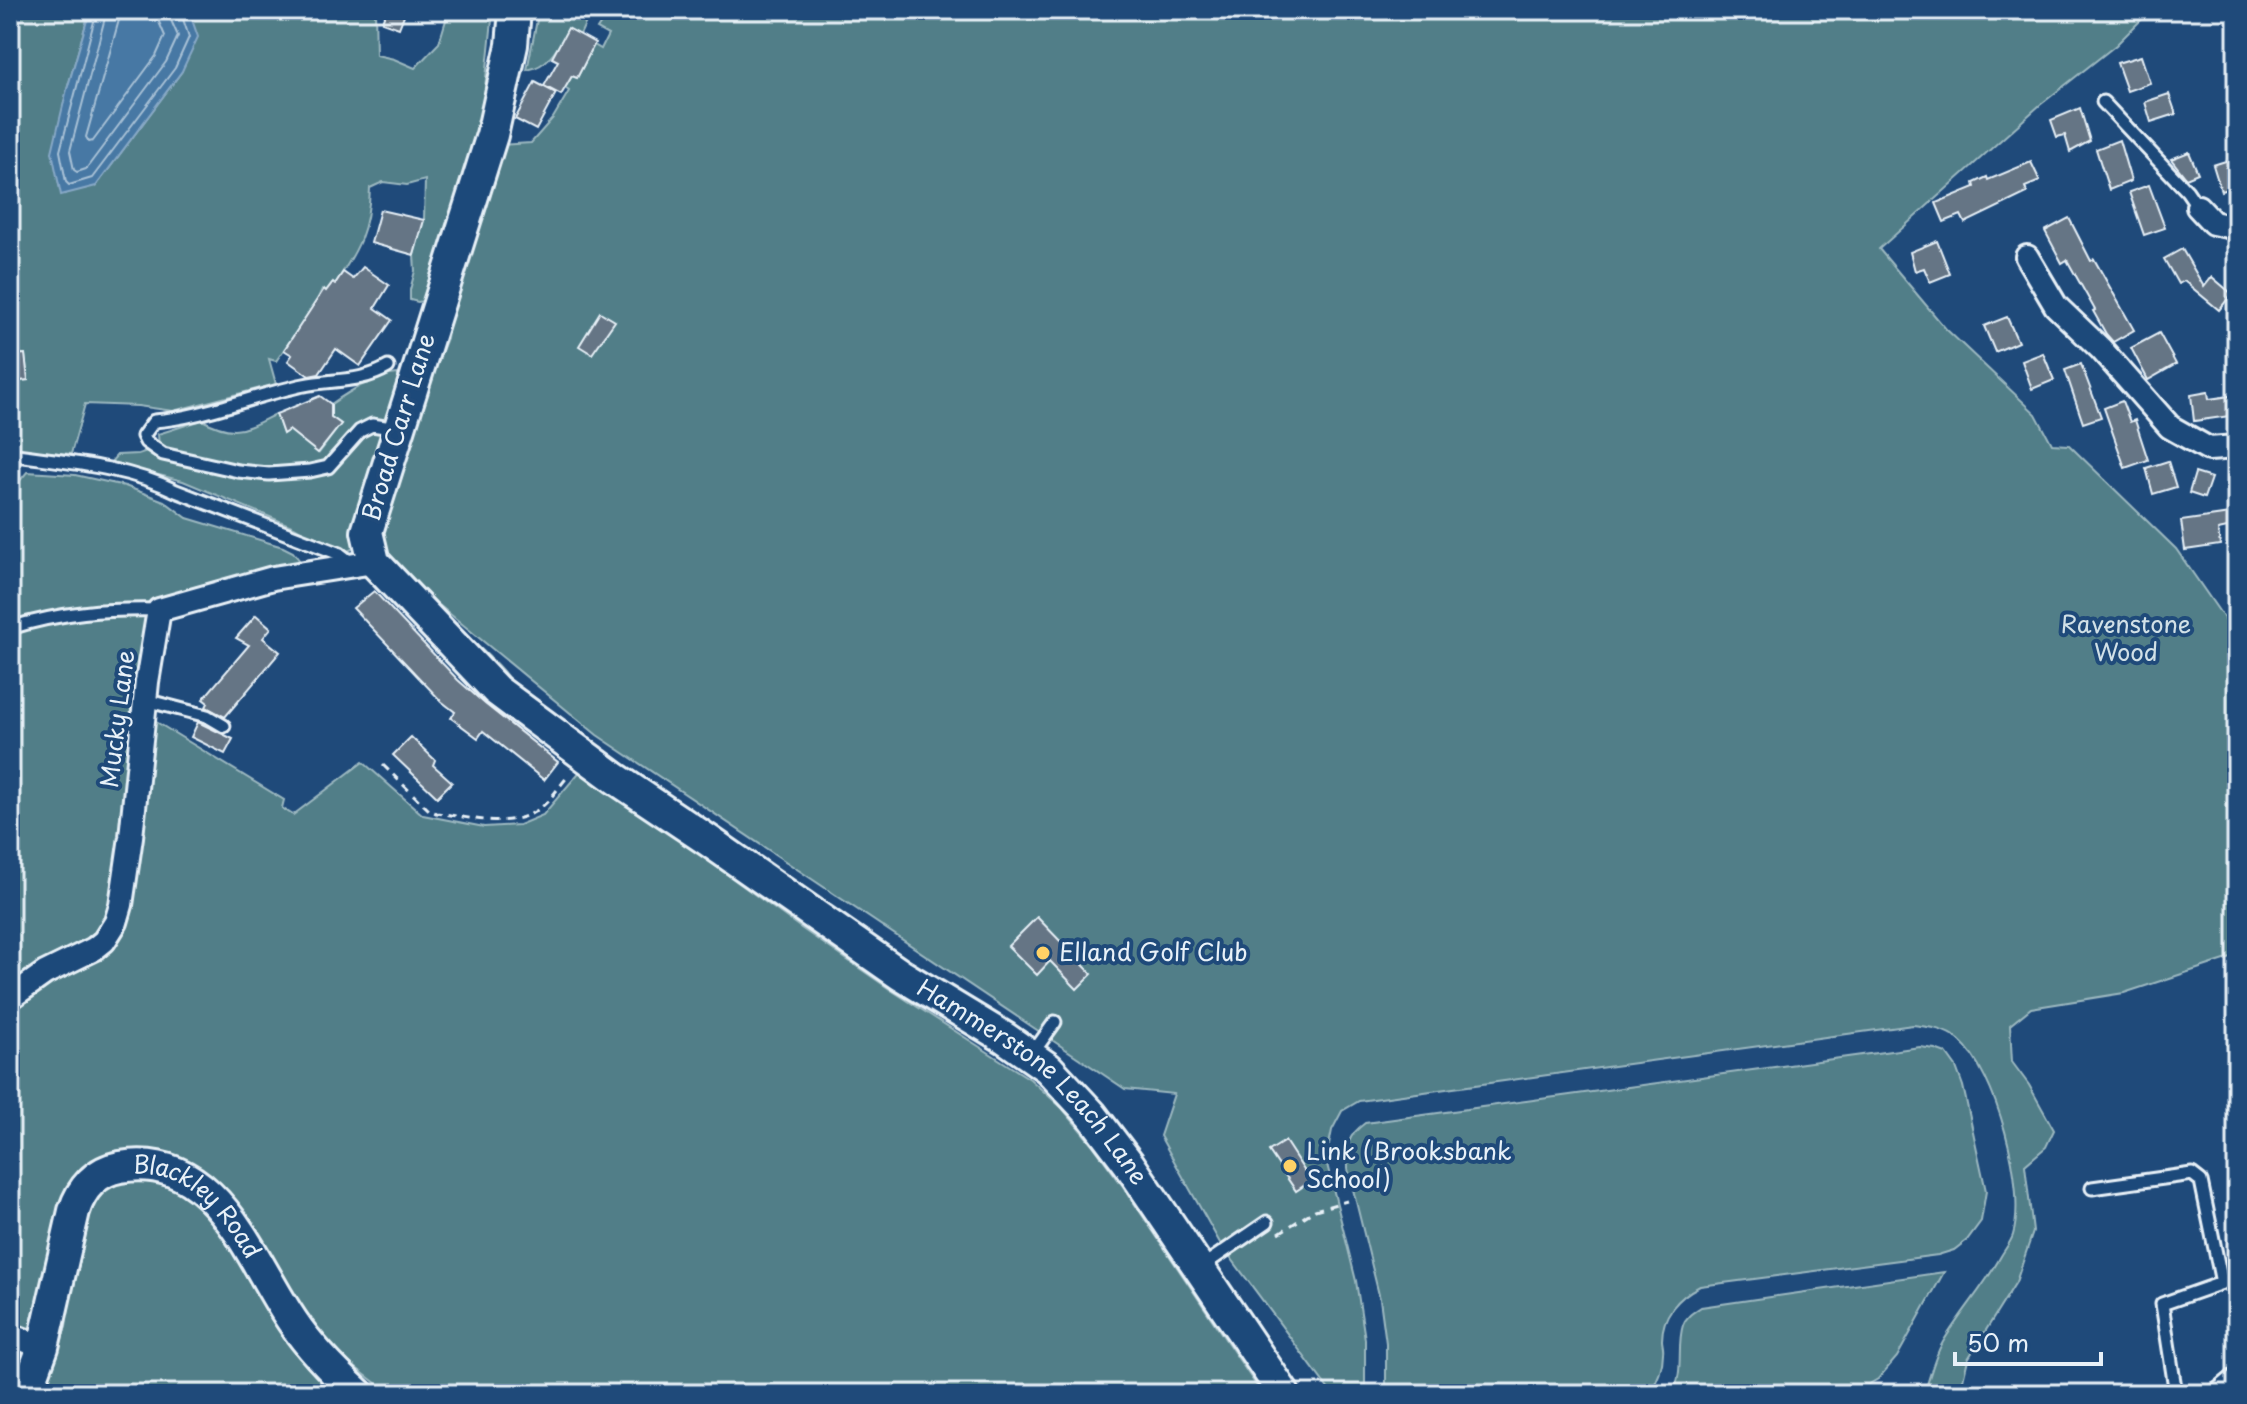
<svg xmlns="http://www.w3.org/2000/svg" width="2247" height="1404" font-family="'Playpen Sans',sans-serif">
<style>
.green{fill:#517e88;stroke:#9cb8c0;stroke-width:2}
.water{fill:#4778a4;stroke:#87a8c6;stroke-width:2}
.lines{fill:none;stroke-linecap:round;stroke-linejoin:round}
.shore{stroke:#a8c1d6;stroke-width:2}
.building{fill:#657585;stroke:#e8f1f8;stroke-width:2}
.lane-casing{stroke:#e8f1f8;stroke-width:17}
.street-casing{stroke:#e8f1f8;stroke-width:28}
.secondary-casing{stroke:#e8f1f8;stroke-width:36}
.path{stroke:#e8f1f8;stroke-width:3;stroke-dasharray:8 6;stroke-linecap:butt}
.lane{stroke:#1f4a7a;stroke-width:11}
.street{stroke:#1f4a7a;stroke-width:22}
.secondary{stroke:#1f4a7a;stroke-width:30}
.poi-dot{fill:#ffd166;stroke:#1f4a7a;stroke-width:3}
.labels{text-anchor:middle;stroke-width:8;stroke-linejoin:round;paint-order:stroke}
.street-label{font-size:24px;fill:#e8f1f8;stroke:#1f4a7a}
.park-label{font-size:24px;fill:#d1e0e7;stroke:#1f4a7a}
.poi-label{font-size:24px;fill:#e8f1f8;stroke:#1f4a7a;text-anchor:start}
</style>
<rect width="100%" height="100%" fill="#1f4a7a"/>
<filter id="ink" filterUnits="userSpaceOnUse"><feTurbulence type="fractalNoise" baseFrequency=".0125" numOctaves="2"/><feDisplacementMap in="SourceGraphic" scale="16" xChannelSelector="R" yChannelSelector="G"/><feConvolveMatrix kernelMatrix="1 2 1 2 8 2 1 2 1" color-interpolation-filters="sRGB"/></filter>
<g filter="url(#ink)">
<g class="green">
<path d="M10,10H90L66,93L96,186L182,71L190,14L182,10H375L376,55L394,59L415,68L439,43L449,10H493L480,137L427,300L418,302L410,300V290L415,271L414,255L424,220L425,180L407,185L383,182L370,188C369,230 358,250 335,284L332,283L326,291L322,289L315,305L276,361L269,359L276,384L173,411L138,406L85,404L71,454L28,450L10,446V382L28,380L25,354L10,355Z"/>
<path d="M539,10L570,13L590,10V13L580,35L568,29C558,47 550,66 527,70Z"/>
<path d="M605,10H2151L2116,45L2040,105L1879,249L1946,329L2036,414L2052,444L2069,445L2176,549L2237,637V956L2124,993L2031,1008L2010,1025L2012,1062L2029,1085L2054,1130L2046,1147L2025,1165L2033,1232L2016,1282L1968,1359L1961,1388L1965,1394H1924C1930,1377 1934,1357 1943,1342C1961,1312 1984,1287 2001,1256C2005,1249 2011,1242 2013,1235C2027,1188 1996,1072 1959,1040C1946,1029 1930,1027 1913,1025L1359,1101L1342,1111L1332,1130L1326,1160L1356,1281L1365,1339V1394H1332L1220,1243L1160,1136L1174,1094L1125,1089L597,735L439,605C461,636 497,657 516,689L374,550L409,434L447,338L457,269L497,145L531,143L553,118L569,91L565,88L572,76L577,78L594,45L601,49L608,35L597,29L607,14Z"/>
<path d="M398,374L399,383L369,499L352,549L346,552L322,543L294,527L183,481L110,463L117,455L138,454L159,447L158,434L202,420C236,438 245,429 276,414L283,434L300,422L302,440L319,453L341,424L326,413L331,409V404C350,391 375,375 398,374Z"/>
<polygon points="27,472 75,475 125,486 164,501 187,518 283,547 293,552 303,565 240,579 150,604 97,605 62,609 10,622 10,478 13,489"/>
<path d="M93,616H148L144,632L132,766L107,929L10,992V636C37,625 64,619 93,616Z"/>
<polygon points="153,720 284,800 282,808 293,815 363,762 423,815 484,827 519,825 543,815 582,769 801,928 891,990 1030,1079 1062,1108 1092,1144 1122,1185 1262,1394 390,1394 316,1337 240,1212 107,1157 35,1332 10,1328 10,1005 105,948"/>
<path d="M1920,1047L1935,1049L1946,1053L1956,1067L1963,1086L1986,1191L1981,1221L1967,1240L1954,1250L1938,1255L1700,1286C1678,1297 1662,1315 1662,1340C1662,1344 1664,1348 1663,1353C1663,1368 1657,1382 1649,1394H1386V1343L1380,1299L1348,1169C1348,1145 1345,1138 1365,1123Z"/>
<path d="M150,1176L203,1202L325,1383L304,1394H43L57,1357L66,1326L74,1274L77,1268C80,1242 85,1194 112,1182C122,1177 139,1178 150,1176Z"/>
<path d="M1944,1272L1897,1357L1878,1379L1852,1394H1672C1685,1371 1676,1347 1683,1325C1686,1316 1694,1312 1701,1307Z"/>
</g>
<polygon class="water" points="90,10 182,10 190,14 198,37 182,71 96,186 61,195 52,152 66,93"/>
<g class="lines">
<g class="shore">
<polyline points="97,10 60,151 66,182 69,185 92,178 175,68 189,37 180,10"/>
<polyline points="107,10 70,151 74,170 77,172 86,169 166,62 178,36 170,18 170,10"/>
<polyline points="119,10 119,20 86,137 89,142 93,141 156,56 165,36 159,22 158,10"/>
</g>
</g>
<g class="building">
<polygon points="386,10 406,10 399,28 382,22"/>
<polygon points="568,28 595,43 577,78 572,76 561,95 544,86 558,61 552,58"/>
<polygon points="2141,56 2150,83 2127,91 2117,63"/>
<polygon points="535,82 556,93 536,130 515,119"/>
<polygon points="2169,94 2176,114 2151,122 2145,102"/>
<polygon points="2080,108 2090,141 2070,152 2065,135 2057,137 2051,120"/>
<polygon points="2119,140 2131,181 2109,190 2096,149"/>
<polygon points="2189,152 2198,173 2186,178 2171,159"/>
<polygon points="2232,159 2237,176 2237,186 2221,191 2213,165"/>
<polygon points="2031,162 2040,181 2025,187 2027,193 1965,223 1961,215 1944,222 1936,203 1975,187 1974,183 1987,177 1988,180"/>
<polygon points="2149,185 2165,228 2144,235 2129,192"/>
<polygon points="380,210 424,220 414,255 371,243"/>
<polygon points="2069,218 2091,261 2094,259 2134,330 2113,342 2106,334 2093,311 2095,310 2067,260 2062,263 2045,231"/>
<polygon points="1937,241 1950,274 1930,282 1924,268 1915,271 1910,252"/>
<polygon points="2182,249 2204,287 2212,277 2232,294 2219,310 2184,281 2178,284 2164,259"/>
<polygon points="363,267 389,285 375,308 392,320 360,366 336,349 319,374 309,376 288,361 292,355 284,350 324,289 326,291 333,282 335,284 343,272 353,279"/>
<polygon points="600,312 615,321 592,354 579,346"/>
<polygon points="2007,317 2018,342 1995,352 1984,326"/>
<polygon points="2159,333 2176,364 2148,380 2131,348"/>
<polygon points="2043,353 2054,380 2032,389 2022,361"/>
<polygon points="25,354 28,380 10,382 10,355"/>
<polygon points="2081,364 2101,417 2083,423 2065,370"/>
<polygon points="2208,392 2209,399 2237,395 2237,415 2194,421 2191,395"/>
<polygon points="320,396 331,404 331,417 341,424 318,453 289,430 283,434 276,414"/>
<polygon points="2122,401 2130,422 2135,420 2148,460 2125,468 2104,408"/>
<polygon points="2168,461 2176,487 2153,494 2146,468"/>
<polygon points="2195,473 2211,478 2204,498 2189,493"/>
<polygon points="2237,513 2237,526 2218,530 2220,545 2185,550 2181,521"/>
<polygon points="374,591 458,680 485,704 558,762 544,780 483,731 478,738 451,718 455,712 441,701 353,608"/>
<polygon points="256,615 271,628 263,638 280,652 225,717 206,707 208,703 203,699 249,645 236,638"/>
<polygon points="198,722 233,739 225,754 191,737"/>
<polygon points="411,737 435,760 433,765 452,782 437,797 393,755"/>
<polygon points="1037,917 1092,974 1077,989 1050,961 1037,975 1008,946"/>
<polygon points="1285,1141 1311,1181 1296,1191 1269,1151"/>
</g>
<g class="lines">
<defs>
<g id="lane">
<polyline points="2103,102 2187,191 2198,207"/>
<path d="M388,367C361,383 333,379 304,385C254,395 205,417 154,421L143,436L146,442L163,454L238,471L269,474L310,471L328,467L360,431L372,425L398,429"/>
<path d="M10,454C65,462 125,466 176,491L340,554L353,564"/>
<path d="M10,628C63,612 104,609 159,610"/>
<polyline points="145,700 207,716 224,726"/>
<polyline points="1032,1054 1055,1022"/>
<polyline points="2092,1188 2192,1174 2201,1181 2222,1283 2162,1304 2176,1394"/>
<polyline points="1201,1267 1267,1222"/>
</g>
<g id="street">
<polyline points="2198,207 2213,223 2237,228"/>
<polyline points="2027,257 2056,306 2101,349 2170,427 2209,449 2237,447"/>
<polyline points="10,998 45,973 94,949 104,941 116,922 121,905 131,837 147,682 159,610 273,578 374,562"/>
<polyline points="10,1335 43,1347"/>
<polyline points="2220,1394 2237,1380"/>
</g>
<g id="secondary">
<path id="s1" d="M515,10L512,45L492,135L367,532L374,562L496,690L615,778L709,841L901,975L1005,1038L1048,1068L1091,1114L1129,1164L1284,1394"/>
<path id="s2" d="M26,1394L43,1347L74,1211C81,1189 96,1171 120,1167C217,1150 250,1260 293,1322C311,1349 334,1372 358,1394"/>
</g>
</defs>
<use href="#lane" class="lane-casing"/>
<use href="#street" class="street-casing"/>
<use href="#secondary" class="secondary-casing"/>
<g class="path">
<path d="M383,765L429,810L436,813C471,817 516,832 545,804C554,795 561,784 569,775"/>
<polyline points="1279,1233 1315,1210 1347,1201"/>
<polyline points="308,1394 319,1388"/>
</g>
<use href="#lane" class="lane"/>
<use href="#street" class="street"/>
<use href="#secondary" class="secondary"/>
</g>
</g>
<g class="poi-dot">
<circle cx="1043" cy="953" r="8"/>
<circle cx="1290" cy="1166" r="8"/>
</g>
<g class="labels">
<g class="street-label">
<text transform="translate(399 427) rotate(-73)" y="8">Broad Carr Lane</text>
<text transform="translate(118 719) rotate(-83)" y="8">Mucky Lane</text>
<text dy="8" stroke="none"><textPath href="#s1" startOffset="1418">Hammerstone Leach Lane</textPath></text>
<text dy="8" stroke="none"><textPath href="#s2" startOffset="350">Blackley Road</textPath></text>
</g>
<g class="park-label">
<text x="2126" y="633">Ravenstone<tspan x="2126" dy="28">Wood</tspan></text>
</g>
<g class="poi-label">
<text x="1059" y="961">Elland Golf Club</text>
<text x="1306" y="1160">Link (Brooksbank<tspan x="1306" dy="28">School)</tspan></text>
</g>
</g>
<rect width="2247" height="1404" fill="none" stroke="#1f4a7a" stroke-width="40"/>
<rect x="20" y="20" width="2207" height="1364" fill="none" stroke="#e8f1f8" stroke-width="3" filter="url(#ink)"/>
<path d="M1955 1352v12h146v-12" fill="none" stroke="#e8f1f8" stroke-width="4"/>
<text x="1967" y="1352" font-size="24" fill="#e8f1f8" stroke="#1f4a7a" stroke-width="6" paint-order="stroke">50 m</text>
</svg>
